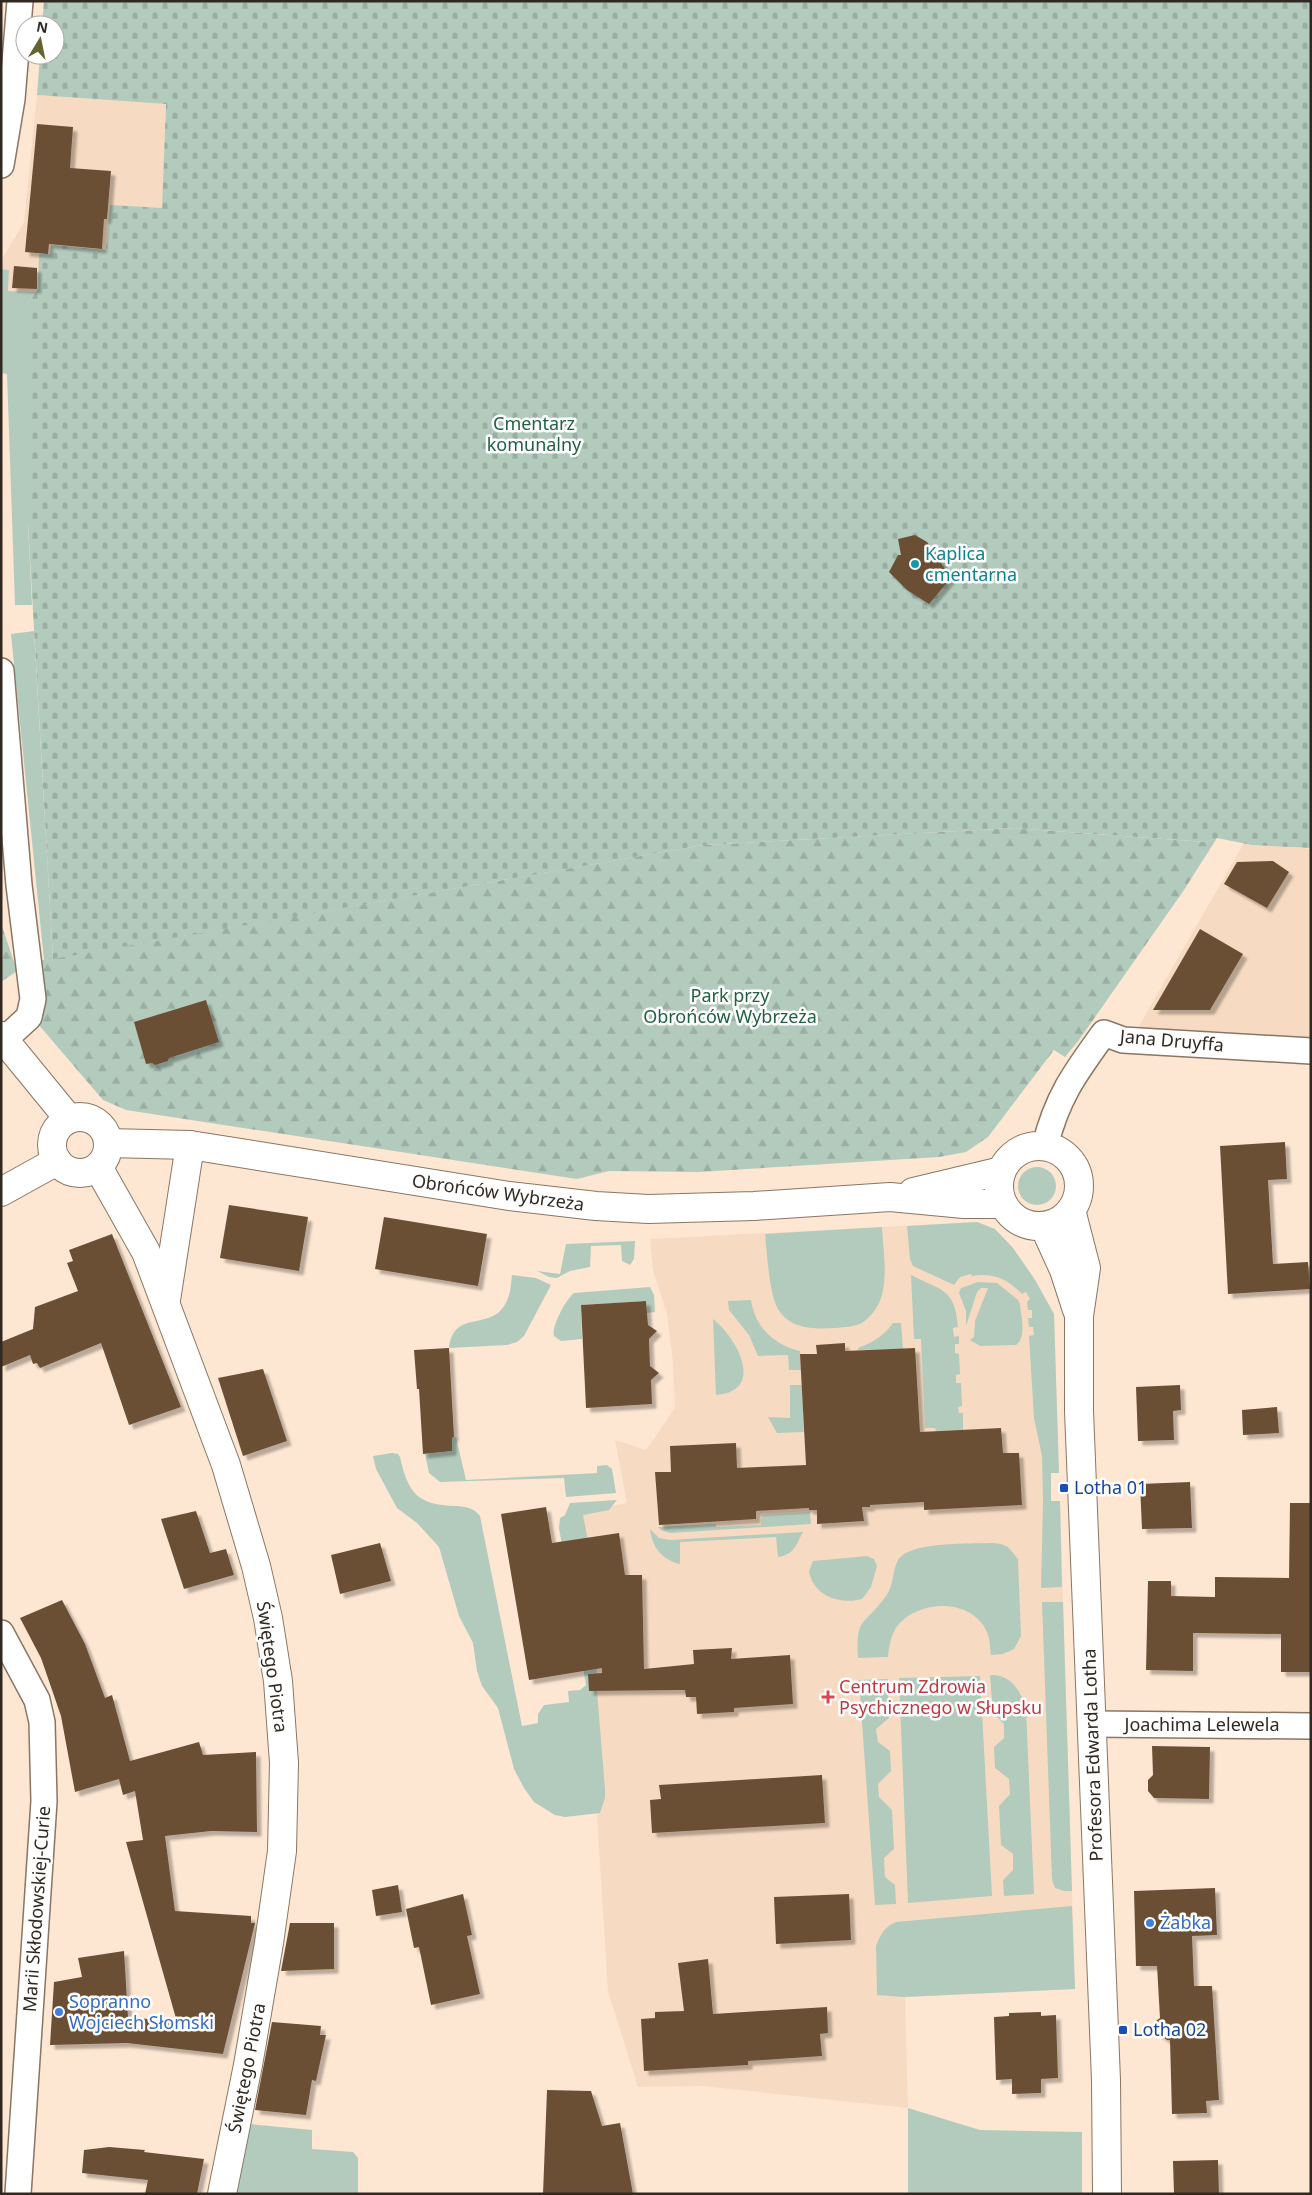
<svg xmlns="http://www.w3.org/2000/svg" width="1312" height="2195" font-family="'Noto Sans',sans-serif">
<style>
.built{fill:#f6dbc2}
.green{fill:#b3cbbd}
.forest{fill:url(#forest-firs)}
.cemetery{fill:url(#cemetery-stones)}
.building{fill:#6a5036;filter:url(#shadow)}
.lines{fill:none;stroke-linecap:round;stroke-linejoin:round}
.street-casing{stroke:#897664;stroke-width:28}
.secondary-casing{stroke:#897664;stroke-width:30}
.street{stroke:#fff;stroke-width:25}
.secondary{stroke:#fff;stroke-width:28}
.culture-dot{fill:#0f9aa8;stroke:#fff;stroke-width:2}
.transit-dot{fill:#1a4fb4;stroke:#fff;stroke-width:2}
.health-dot{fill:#e0444e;stroke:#fff;stroke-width:2}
.shop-dot{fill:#3f7fe0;stroke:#fff;stroke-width:2}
.labels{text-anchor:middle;stroke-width:5;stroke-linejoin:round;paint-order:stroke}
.park-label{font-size:18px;fill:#1f6143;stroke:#fff}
.culture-label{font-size:18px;fill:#0d838f;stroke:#fff;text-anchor:start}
.street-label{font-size:18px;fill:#312921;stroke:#fff}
.transit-label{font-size:18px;fill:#164399;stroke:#fff;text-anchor:start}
.health-label{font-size:18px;fill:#be3a42;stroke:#fff;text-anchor:start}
.shop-label{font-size:18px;fill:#366cbe;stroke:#fff;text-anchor:start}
</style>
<defs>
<pattern id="forest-firs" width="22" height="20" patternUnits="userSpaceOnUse" patternTransform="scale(1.25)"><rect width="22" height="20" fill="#b3cbbd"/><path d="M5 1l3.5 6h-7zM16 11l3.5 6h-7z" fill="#9aaea2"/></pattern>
<pattern id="cemetery-stones" width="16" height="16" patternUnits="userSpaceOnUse" patternTransform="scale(1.25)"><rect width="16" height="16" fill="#b3cbbd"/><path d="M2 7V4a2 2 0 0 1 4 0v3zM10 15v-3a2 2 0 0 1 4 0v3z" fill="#9aaea2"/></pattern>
<filter id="shadow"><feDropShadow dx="4.5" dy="4.5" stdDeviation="1" flood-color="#0004"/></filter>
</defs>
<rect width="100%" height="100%" fill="#fde7d3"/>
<g class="built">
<polygon points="37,95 166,104 162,208 106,250 40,254 38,289 36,292 7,291 1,269 1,261 24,222"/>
<polygon points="1244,843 1311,849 1311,1040 1138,1028"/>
<polygon points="977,1222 995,1229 1013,1248 1035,1279 1054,1314 1059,1473 1051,1473 1051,1501 1060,1501 1075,1989 905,1997 908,2108 702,2086 638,2087 608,1991 594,1770 582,1512 627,1503 615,1440 646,1450 675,1408 673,1363 667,1314 653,1271 650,1239"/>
</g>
<g class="green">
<polygon points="1,269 9,270 8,291 36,292 28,303 28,524 32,605 15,605 7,374 1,373"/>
<polygon points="34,631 53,959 44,960 11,634"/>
<circle cx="1037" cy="1186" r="19"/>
<path d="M977,1222L995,1229L1013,1248L1035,1280L1054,1314L1059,1473H1051V1501H1060L1062,1587L1041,1588L1043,1502L1042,1456L1034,1418L1029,1336L1034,1335L1033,1327H1029L1028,1318H1032V1310H1028L1027,1302L1030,1299L1026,1292L1022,1294C1008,1279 993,1272 972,1276L971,1274L960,1277L954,1285L913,1266L910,1259L907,1226Z"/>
<path d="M882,1227C883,1250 889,1281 879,1303C875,1311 869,1318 862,1323C854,1327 845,1327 836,1328C814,1329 791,1330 778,1309C769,1294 767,1252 765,1234Z"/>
<polygon points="635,1241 634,1259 630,1265 622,1261 621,1245 591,1246 590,1267 570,1271 557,1278 549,1277 537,1271 560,1274 566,1244"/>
<path d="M512,1275L536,1278L551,1285L524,1336L517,1342L507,1345L449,1348C454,1306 495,1335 508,1298C511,1291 511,1282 512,1275Z"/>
<path d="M911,1275C942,1291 955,1288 958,1327L953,1328L954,1337L959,1336V1344H955V1353L959,1354L960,1374L956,1375V1383H961L962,1406L958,1407L959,1413H963V1430L936,1431L935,1428H925L921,1339H914Z"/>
<path d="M978,1282L997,1283L1018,1300L1020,1304C1021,1316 1027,1337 1016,1345L980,1346L970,1340L974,1337L975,1321L988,1288H981L977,1292L966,1326V1311L959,1293L961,1288Z"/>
<path d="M650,1287L654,1295L655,1312L647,1313L646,1301L581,1305L582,1339L561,1341L554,1336C551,1327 566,1299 574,1293Z"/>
<path d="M751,1300C755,1327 774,1345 800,1351L801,1370H789L788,1355L758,1356L749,1335L729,1310L728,1301Z"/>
<path d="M713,1319C737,1338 766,1391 716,1395Z"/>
<path d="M893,1323H901L903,1349L858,1350V1348C873,1342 884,1336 893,1323Z"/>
<polygon points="790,1385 802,1385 804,1432 777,1433 768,1417 790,1418"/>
<polygon points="456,1437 466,1480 597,1473 597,1466 607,1465 612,1469 616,1493 566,1497 564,1478 440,1482 429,1473 425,1454 452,1451 452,1438"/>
<path d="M392,1453L398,1454L400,1457C408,1493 417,1505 456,1506C466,1507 473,1507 480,1516L522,1726L538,1723V1714L544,1705L569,1702L568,1691L580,1690L586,1685L559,1528L560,1518L565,1515L570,1503L617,1500L609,1510L583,1515L595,1576L597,1691L605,1789V1798L600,1813L565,1817L555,1815L534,1802L524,1788L514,1769L498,1708L482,1686L477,1671L473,1643L459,1616L439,1547L417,1523L397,1508L376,1469L373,1456Z"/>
<polygon points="810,1512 811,1524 670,1533 661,1530 658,1527 716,1524 716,1527 761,1525 762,1515"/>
<path d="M650,1529L659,1538L670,1540L803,1532C795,1546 795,1554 778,1557L776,1537L680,1542V1564C663,1560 652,1548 650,1529Z"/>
<path d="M993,1543L1001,1544L1008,1547L1018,1559L1021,1636L1014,1649L1003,1654L991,1655C990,1648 990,1639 987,1632C972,1598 920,1599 898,1625C891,1634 889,1646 888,1657L858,1658C855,1616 865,1626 886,1596C894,1585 892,1572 898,1560C910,1541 972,1544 993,1543Z"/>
<path d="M867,1556L874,1559L877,1566L871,1587L862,1599C840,1605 813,1596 809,1571L813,1561Z"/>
<polygon points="1042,1602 1063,1602 1072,1891 1064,1891 1055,1888 1052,1880"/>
<path d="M990,1675C1011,1674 1021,1691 1026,1709L1034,1894L1004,1896L1003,1880L1013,1870V1854L1001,1845L999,1806L1010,1794L1009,1779L995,1768L994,1747L1004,1738V1724L993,1713Z"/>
<polygon points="980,1676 992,1896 908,1903 899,1678"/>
<polygon points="888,1679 889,1718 876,1729 878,1742 890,1751 891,1771 878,1784 879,1797 892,1810 894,1849 884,1858 885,1877 895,1885 896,1904 875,1905 859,1680"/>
<path d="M1072,1906L1075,1989L904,1997L877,1995L876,1946C880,1935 885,1926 896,1922Z"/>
<polygon points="908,2108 980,2130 1082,2132 1082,2194 908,2194"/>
<polygon points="250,2124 312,2130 312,2149 353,2152 358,2158 358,2194 236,2194"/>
</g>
<g class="forest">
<polygon points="1014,828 1206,842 1217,838 1184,890 1079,1040 1065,1057 1054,1050 988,1137 966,1152 939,1157 698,1172 609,1171 577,1179 126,1110 103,1100 32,1017 32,962 703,845"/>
<polygon points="1,923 17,971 1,982"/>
</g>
<polygon class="cemetery" points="44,1 1311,1 1311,848 1252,845 1217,838 1206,842 1014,828 703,845 53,959 28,524 28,303 38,289 39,254 50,254 51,245 106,250 110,205 162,208 166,104 37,95 40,55 55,55 55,25 42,25"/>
<g class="building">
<polygon points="37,124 73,127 70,168 111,171 107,219 104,219 102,249 49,244 48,254 25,252"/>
<polygon points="14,266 37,268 37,289 12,288"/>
<polygon points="915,535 927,542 951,578 929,604 907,590 889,572 898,555 901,555 898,539"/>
<polygon points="1273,861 1289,872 1267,908 1224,884 1237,862"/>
<polygon points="1200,929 1243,954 1210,1010 1153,1010"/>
<polygon points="206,1000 219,1042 169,1058 168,1061 155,1065 152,1063 146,1064 134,1022"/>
<polygon points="1285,1142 1287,1179 1268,1180 1273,1264 1308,1262 1310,1289 1228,1294 1220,1146"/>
<polygon points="229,1205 308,1217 299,1271 220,1258"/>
<polygon points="384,1217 487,1234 478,1286 375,1269"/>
<polygon points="112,1234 181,1407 129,1425 101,1343 40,1368 37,1363 33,1364 30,1355 1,1367 1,1342 33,1329 35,1307 78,1291 67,1263 73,1261 69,1250"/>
<polygon points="646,1301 648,1325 657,1331 649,1339 650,1366 659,1373 651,1380 652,1404 586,1408 581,1305"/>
<polygon points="845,1343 845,1351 915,1348 920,1432 1001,1428 1003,1453 1019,1453 1022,1505 924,1510 924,1502 870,1505 870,1507 862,1507 864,1521 817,1524 817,1510 809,1510 809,1508 756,1511 756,1519 659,1525 655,1472 671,1472 670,1446 736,1443 737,1468 806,1465 800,1354 817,1354 816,1345"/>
<polygon points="449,1348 454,1437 452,1438 452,1451 423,1454 419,1389 417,1389 414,1350"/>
<polygon points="263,1369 287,1441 243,1456 218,1378"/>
<polygon points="1180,1385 1181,1410 1173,1411 1174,1440 1138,1441 1136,1387"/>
<polygon points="1277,1407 1279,1433 1243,1435 1242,1410"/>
<polygon points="1190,1482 1192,1528 1142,1529 1140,1484"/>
<polygon points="1290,1503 1311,1503 1311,1672 1281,1672 1281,1634 1193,1633 1193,1671 1146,1670 1148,1581 1171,1581 1171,1596 1215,1597 1215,1577 1289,1578"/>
<polygon points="546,1507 552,1543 619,1533 625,1575 642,1575 644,1669 694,1664 693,1650 732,1648 731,1659 790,1655 793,1704 734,1708 734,1712 697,1714 696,1697 686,1697 685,1690 589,1691 588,1674 602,1673 602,1668 529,1680 501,1514"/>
<polygon points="196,1511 210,1553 226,1549 234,1575 184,1589 161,1519"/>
<polygon points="380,1543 391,1581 340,1594 331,1555"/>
<polygon points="62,1600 85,1644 105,1698 112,1695 130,1761 199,1742 203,1755 256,1752 257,1832 211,1831 165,1836 175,1911 251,1916 251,1923 255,1923 223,2054 127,2043 50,2045 54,1982 82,1977 78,1958 124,1951 128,2017 177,2022 126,1842 143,1840 135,1791 123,1795 119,1779 75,1792 61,1716 41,1658 20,1618"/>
<polygon points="1152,1746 1210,1747 1209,1799 1154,1798 1148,1791 1148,1780 1153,1775"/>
<polygon points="822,1775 825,1823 652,1833 650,1800 661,1799 659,1785"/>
<polygon points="398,1885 402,1912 376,1916 372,1890"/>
<polygon points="1215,1888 1217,1935 1192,1936 1194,1986 1212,1986 1219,2100 1206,2101 1207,2113 1172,2114 1170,2040 1167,2040 1156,2032 1156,2021 1160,2018 1157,1966 1136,1966 1134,1891"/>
<polygon points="463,1894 472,1935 467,1936 480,1994 431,2005 419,1947 414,1948 406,1909"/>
<polygon points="849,1894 851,1940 776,1944 774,1897"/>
<polygon points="290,1923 334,1923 334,1969 281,1971"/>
<polygon points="708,1959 713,2014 827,2007 828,2033 820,2034 822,2056 748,2061 748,2065 644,2071 641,2019 655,2018 655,2012 684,2011 678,1963"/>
<polygon points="1041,2012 1041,2016 1056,2015 1058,2078 1041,2079 1041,2093 1012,2094 1012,2079 996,2080 994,2017 1009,2016 1009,2013"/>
<polygon points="272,2022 321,2026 320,2035 326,2035 316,2081 312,2080 306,2115 255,2110"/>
<polygon points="547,2090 591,2091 602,2126 620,2123 633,2194 543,2194"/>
<polygon points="109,2147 145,2150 144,2152 204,2159 197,2194 145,2194 148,2180 82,2173 84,2150"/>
<polygon points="1218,2160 1219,2194 1174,2194 1173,2161"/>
</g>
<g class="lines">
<defs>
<g id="street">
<polyline points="1,165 12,99 20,1"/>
<polyline points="1,671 19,885 33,999 29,1017 4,1040"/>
<path d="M1045,1146C1057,1097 1075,1073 1104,1033L1123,1040L1311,1051"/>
<polyline points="1,1633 37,1700 42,1722 44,1801 18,2194"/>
<polyline points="1093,1724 1311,1726"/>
</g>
<g id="secondary">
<polyline points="1,1036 69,1119"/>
<circle cx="80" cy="1145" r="28"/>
<polyline points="108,1143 190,1145 509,1196 596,1206 648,1209 754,1206 890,1197 964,1204 1003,1204"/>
<circle cx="1039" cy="1186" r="40"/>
<polyline points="98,1167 146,1252 226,1465 256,1566 268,1618 278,1681 284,1763 282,1851 269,1943 248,2065 222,2194"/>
<polyline points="1,1192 57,1161"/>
<polyline points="913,1192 1001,1171"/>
<polyline points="1071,1210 1086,1268 1079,1316 1079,1411 1106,2080 1107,2194"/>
<polyline points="1044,1226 1064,1270 1077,1310"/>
<polyline points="166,1300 190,1145"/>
</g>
</defs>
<use href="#street" class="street-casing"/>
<use href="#secondary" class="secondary-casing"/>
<use href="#street" class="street"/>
<use href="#secondary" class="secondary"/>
</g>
<circle class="culture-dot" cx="915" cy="564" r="5"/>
<g class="transit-dot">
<rect x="1059" y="1483" width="10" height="10" rx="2.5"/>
<rect x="1118" y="2025" width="10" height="10" rx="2.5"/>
</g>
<path class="health-dot" d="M825.5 1689.5h5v5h5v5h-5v5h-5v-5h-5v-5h5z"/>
<g class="shop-dot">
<circle cx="1150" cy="1923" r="5"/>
<circle cx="59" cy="2012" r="5"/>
</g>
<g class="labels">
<g class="park-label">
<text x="534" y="430">Cmentarz<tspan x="534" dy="21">komunalny</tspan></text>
<text x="730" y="1002">Park przy<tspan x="730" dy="21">Obrońców Wybrzeża</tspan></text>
</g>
<g class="culture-label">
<text x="925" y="560">Kaplica<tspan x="925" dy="21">cmentarna</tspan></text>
</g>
<g class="street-label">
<text transform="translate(1172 1041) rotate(5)" y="6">Jana Druyffa</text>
<text transform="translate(498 1193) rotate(8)" y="6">Obrońców Wybrzeża</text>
<text transform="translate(272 1667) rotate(82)" y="6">Świętego Piotra</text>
<text x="1202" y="1731">Joachima Lelewela</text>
<text transform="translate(1093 1755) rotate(-92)" y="6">Profesora Edwarda Lotha</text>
<text transform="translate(37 1909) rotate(-86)" y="6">Marii Skłodowskiej-Curie</text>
<text transform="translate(247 2068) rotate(-79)" y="6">Świętego Piotra</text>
</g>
<g class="transit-label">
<text x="1074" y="1494">Lotha 01</text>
<text x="1133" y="2036">Lotha 02</text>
</g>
<g class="health-label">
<text x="839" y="1693">Centrum Zdrowia<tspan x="839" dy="21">Psychicznego w Słupsku</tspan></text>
</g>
<g class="shop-label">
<text x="1160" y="1929">Żabka</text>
<text x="69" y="2008">Sopranno<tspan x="69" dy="21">Wojciech Słomski</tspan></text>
</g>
</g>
<rect width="1312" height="2195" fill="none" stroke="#312921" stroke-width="5"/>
<g transform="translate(40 40) rotate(10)"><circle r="24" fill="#ffffff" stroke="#ada9a6"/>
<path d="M0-4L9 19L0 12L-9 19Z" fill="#65632f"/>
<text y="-8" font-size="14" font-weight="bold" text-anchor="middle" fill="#312921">N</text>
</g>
</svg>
